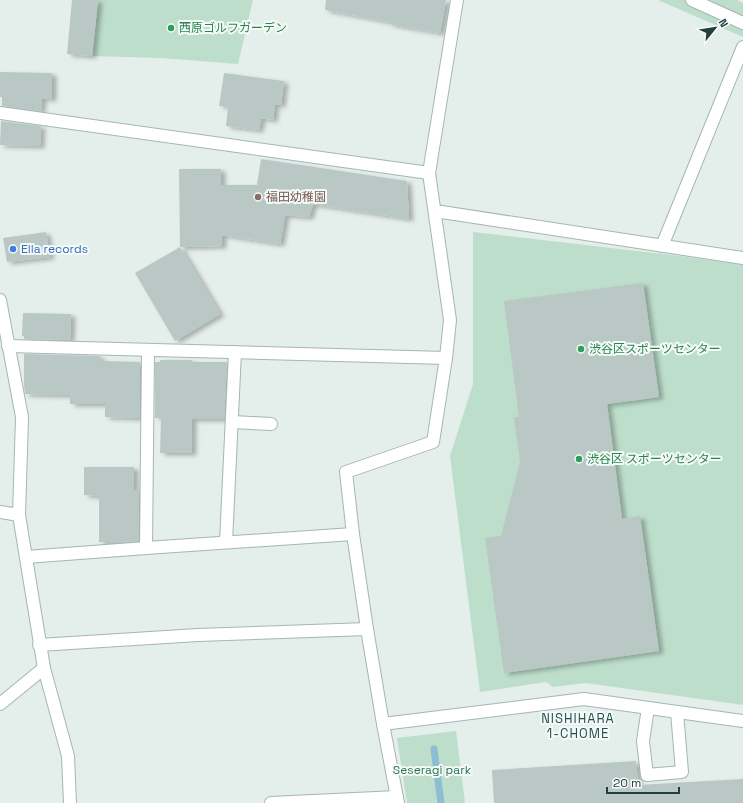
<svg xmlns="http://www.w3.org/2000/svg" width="743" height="803" font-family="'Space Grotesk','Noto Sans JP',sans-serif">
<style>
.green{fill:#bddecb}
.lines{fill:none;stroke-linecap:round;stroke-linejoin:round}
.stream{stroke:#8dbdd2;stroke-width:7}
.building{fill:#b9c8c4;filter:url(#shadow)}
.lane-casing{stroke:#a6b6b3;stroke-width:14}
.street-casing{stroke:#a6b6b3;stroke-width:14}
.lane{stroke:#fff;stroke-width:12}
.street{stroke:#fff;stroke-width:12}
.leisure-dot{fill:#2e9e5b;stroke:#f5faf8;stroke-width:1.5}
.education-dot{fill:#8d6e63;stroke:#f5faf8;stroke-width:1.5}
.shop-dot{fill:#3f7fe0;stroke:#f5faf8;stroke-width:1.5}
.labels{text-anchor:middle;stroke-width:4;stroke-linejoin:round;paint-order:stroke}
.leisure-label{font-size:12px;fill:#27864d;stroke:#f5faf8;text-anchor:start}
.education-label{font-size:12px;fill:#785e54;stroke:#f5faf8;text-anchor:start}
.shop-label{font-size:12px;fill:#366cbe;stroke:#f5faf8;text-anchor:start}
.park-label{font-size:12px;fill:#2d7654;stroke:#f5faf8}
.neighbourhood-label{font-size:13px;letter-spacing:1px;fill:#1f524d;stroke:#f5faf8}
</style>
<defs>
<filter id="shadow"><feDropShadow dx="4.5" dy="2.5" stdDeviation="2" flood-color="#0004"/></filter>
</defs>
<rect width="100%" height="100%" fill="#e4eeeb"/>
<g class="green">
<polygon points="98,0 253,0 238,64 161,58 92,56"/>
<polygon points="658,0 737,0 743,3 743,37"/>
<polygon points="473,232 680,256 743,265 743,705 586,683 553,687 546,682 480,692 450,456 473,384"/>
<polygon points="456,731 465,803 407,803 397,738"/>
</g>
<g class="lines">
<polyline class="stream" points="434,749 441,803"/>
</g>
<g class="building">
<polygon points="72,0 98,0 92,56 67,54"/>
<polygon points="326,0 446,0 440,33 389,24 390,22 325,10"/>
<polygon points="0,72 52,73 52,99 42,98 41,111 2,106 2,97 0,97"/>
<polygon points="224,73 284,81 281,105 275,104 273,120 261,118 259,130 226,126 228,107 219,106"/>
<polygon points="1,121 41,126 40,146 0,145"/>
<polygon points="261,159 407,181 409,219 313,204 309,217 285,215 280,244 222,235 222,246 180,247 179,169 221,169 221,185 257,185"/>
<polygon points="46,232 50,257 7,262 3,238"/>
<polygon points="180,247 220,314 175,341 135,273"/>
<polygon points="643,283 659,397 607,404 622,519 640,516 659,651 504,673 485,538 501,536 520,462 514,417 519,417 504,301"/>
<polygon points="23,313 71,314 70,340 24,339 24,336 22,336"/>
<polygon points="24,354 100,356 100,361 140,362 140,418 105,417 105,404 70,404 70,395 25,394 24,384"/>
<polygon points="160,360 192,360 192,362 227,362 224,419 192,419 192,453 160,453 161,418 155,418 155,362 160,362"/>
<polygon points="84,467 134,467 134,490 139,490 139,541 99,542 99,496 84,495"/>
<polygon points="636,761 638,785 743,779 743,803 494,803 492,770"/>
</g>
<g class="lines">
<defs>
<g id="lane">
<polyline points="662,246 743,47"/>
<polyline points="8,346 446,358"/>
<polyline points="232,422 271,424"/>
<polyline points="0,512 19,515"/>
<polyline points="226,542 235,352"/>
<polyline points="146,548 148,350"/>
<polyline points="26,557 146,548 353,534"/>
<polyline points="648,708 643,741 647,775 682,772 677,712"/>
<polyline points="383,724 584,699 743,721"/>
</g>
<g id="street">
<polyline points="692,0 743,23"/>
<polyline points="0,113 429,173"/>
<polyline points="435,211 743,258"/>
<polyline points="0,300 22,417 19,515 44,668 68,756 70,803"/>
<polyline points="39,645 198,635 367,629"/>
<polyline points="0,704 44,668"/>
<polyline points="271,803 397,797"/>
<polyline points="398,803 383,724 367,629 353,534 346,472 433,442 446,358 450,320 429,173 457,0"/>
</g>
</defs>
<use href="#lane" class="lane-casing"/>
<use href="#street" class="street-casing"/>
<use href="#lane" class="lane"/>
<use href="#street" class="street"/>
</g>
<g class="leisure-dot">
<circle cx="171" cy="28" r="4"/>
<circle cx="581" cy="349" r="4"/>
<circle cx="579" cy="459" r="4"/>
</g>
<circle class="education-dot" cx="258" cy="197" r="4"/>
<circle class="shop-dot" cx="13" cy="249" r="4"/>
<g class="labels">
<g class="leisure-label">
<text x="179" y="32">西原ゴルフガーデン</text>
<text x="589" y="353">渋谷区スポーツセンター</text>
<text x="587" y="463">渋谷区 スポーツセンター</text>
</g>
<g class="education-label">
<text x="266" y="201">福田幼稚園</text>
</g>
<g class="shop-label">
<text x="21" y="253">Ella records</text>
</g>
<g class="park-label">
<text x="432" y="774">Seseragi park</text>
</g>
<g class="neighbourhood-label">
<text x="578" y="723">NISHIHARA<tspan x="578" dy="15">1-CHOME</tspan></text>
</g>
</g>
<g transform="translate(715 28) rotate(60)" stroke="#f5faf8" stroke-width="3" paint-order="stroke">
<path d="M0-3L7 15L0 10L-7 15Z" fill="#233f3c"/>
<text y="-6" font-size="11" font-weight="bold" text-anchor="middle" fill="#233f3c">N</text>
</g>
<path d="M607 787v6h72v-6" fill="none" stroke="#233f3c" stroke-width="2"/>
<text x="613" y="787" font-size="12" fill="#233f3c" stroke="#f5faf8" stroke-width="3" paint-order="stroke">20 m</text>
</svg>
